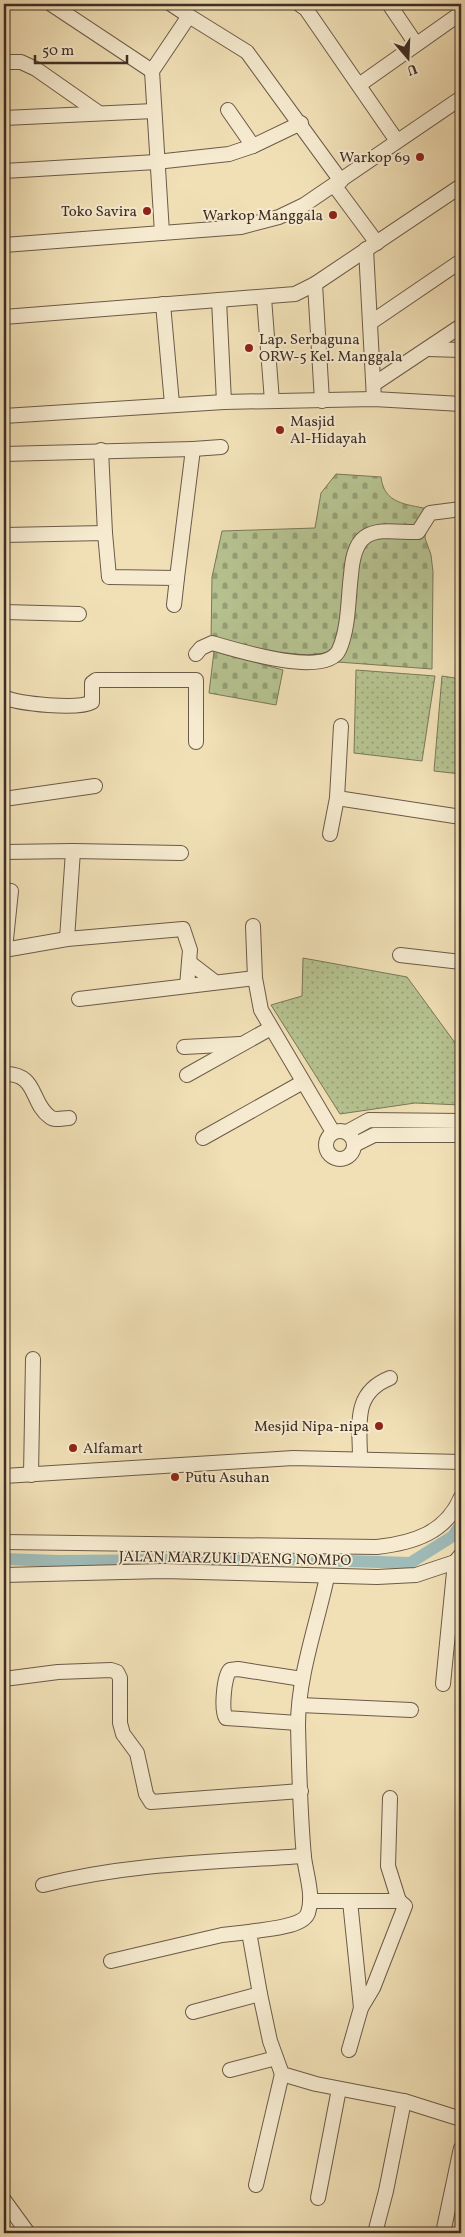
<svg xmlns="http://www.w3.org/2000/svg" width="465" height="2237" font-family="Vollkorn,serif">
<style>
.grass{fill:url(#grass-dots);stroke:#7a785b}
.cemetery{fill:url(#cemetery-stones);stroke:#7a785b}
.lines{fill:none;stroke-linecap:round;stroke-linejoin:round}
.canal{stroke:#9fbbb8;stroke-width:12}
.minor-casing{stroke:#6c5a49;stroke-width:16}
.minor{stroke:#f6ebd0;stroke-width:14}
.poi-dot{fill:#8f2418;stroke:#f6ebd0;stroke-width:2}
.labels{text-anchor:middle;stroke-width:4;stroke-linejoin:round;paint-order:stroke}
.poi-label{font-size:15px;fill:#3f2e25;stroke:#f6ebd0;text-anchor:end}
.street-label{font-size:15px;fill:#3f2e25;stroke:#f6ebd0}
</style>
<defs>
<pattern id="grass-dots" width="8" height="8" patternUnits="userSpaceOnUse" patternTransform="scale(1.25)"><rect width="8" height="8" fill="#b6c391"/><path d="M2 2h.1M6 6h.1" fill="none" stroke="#959f76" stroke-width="1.8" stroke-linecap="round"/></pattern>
<pattern id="cemetery-stones" width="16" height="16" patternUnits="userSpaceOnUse" patternTransform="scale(1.25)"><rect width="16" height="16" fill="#b6c391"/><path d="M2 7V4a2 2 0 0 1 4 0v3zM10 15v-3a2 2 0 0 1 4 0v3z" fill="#959f76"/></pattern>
</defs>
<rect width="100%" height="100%" fill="#f1e0b6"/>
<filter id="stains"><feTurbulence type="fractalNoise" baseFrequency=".004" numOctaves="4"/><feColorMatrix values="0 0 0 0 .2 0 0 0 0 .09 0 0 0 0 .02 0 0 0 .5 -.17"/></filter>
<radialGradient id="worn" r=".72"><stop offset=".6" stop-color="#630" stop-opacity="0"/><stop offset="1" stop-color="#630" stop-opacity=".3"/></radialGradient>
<g class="grass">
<polygon points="356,670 435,676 422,761 354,753"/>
<polygon points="442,676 461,679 461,774 434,771"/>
<polygon points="303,958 407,977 461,1051 461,1105 415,1103 340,1114 271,1005 302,996"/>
</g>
<g class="cemetery">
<path d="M336,474L381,477C384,504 406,504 428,509L425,538L431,555L433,572L432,669L297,659L211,642L212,577L222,531L315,528L321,493Z"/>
<polygon points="214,651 283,670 276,705 209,693"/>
</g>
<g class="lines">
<polyline class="canal" points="4,1559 58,1561 285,1559 410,1563 453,1536 461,1524"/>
<defs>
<g id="minor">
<polyline points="51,4 152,71"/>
<polyline points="171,4 189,16"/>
<polyline points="299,4 306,9 397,141"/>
<polyline points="389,4 416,44"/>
<polyline points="4,62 21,62 36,69 99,113"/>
<polyline points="359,85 461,13"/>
<polyline points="228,110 253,146 301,123"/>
<polyline points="4,118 154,111"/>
<polyline points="4,171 156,162 229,154 253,146"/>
<polyline points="334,185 377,243"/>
<polyline points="162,233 152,71 189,16 247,52 341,181"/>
<polyline points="4,245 241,227 279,217 304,205 461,98"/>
<polyline points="366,249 374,399"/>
<polyline points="315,284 322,401"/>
<polyline points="264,298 272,401"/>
<polyline points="219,300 224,402"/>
<polyline points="163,304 172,404"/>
<polyline points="4,317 295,294 315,284 461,186"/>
<polyline points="370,323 461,261"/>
<polyline points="428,349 461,350"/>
<polyline points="374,384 461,326"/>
<polyline points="4,416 224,402 374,399 461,404"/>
<polyline points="193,449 221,447"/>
<polyline points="101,450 105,533"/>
<polyline points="4,454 193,449 177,578"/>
<polyline points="4,535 105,533 109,577 177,578 174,605"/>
<polyline points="4,612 79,614"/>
<path d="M196,654L201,648L212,643C236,650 326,678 339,650C349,628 348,598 351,575C352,562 354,545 365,537C378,527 403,533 418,532L430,513L461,509"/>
<path d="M4,697C19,704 78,710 92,702V683L96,680H196V742"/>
<polyline points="341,726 337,798 461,817"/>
<polyline points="4,799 95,786"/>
<polyline points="330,834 337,798"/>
<polyline points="73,851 181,853"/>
<polyline points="4,852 73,851 67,939"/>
<polyline points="253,926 255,978 261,1010 333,1132"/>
<polyline points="5,949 11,891"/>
<polyline points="4,950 67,939 183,929 190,950 187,986"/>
<polyline points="400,955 461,962"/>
<polyline points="189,962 215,982"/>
<polyline points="79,999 255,978"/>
<polyline points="184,1047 240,1044"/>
<path d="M4,1074C38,1073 30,1103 50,1117C55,1121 63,1118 69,1118"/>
<polyline points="187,1075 271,1028"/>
<circle cx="340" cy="1145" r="14"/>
<polyline points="347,1132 369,1120 461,1121"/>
<polyline points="203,1138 303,1082"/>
<polyline points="354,1145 374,1135 461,1135"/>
<path d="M360,1459C360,1425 352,1393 390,1378"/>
<polyline points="31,1475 33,1359"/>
<polyline points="4,1476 293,1458 461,1462"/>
<path d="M4,1542L377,1547C413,1543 446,1533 461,1497"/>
<polyline points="4,1575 163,1571 377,1577 416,1575 455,1562 461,1555"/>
<polyline points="4,1679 58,1672 111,1670 117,1672 120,1678 120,1723 123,1734 137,1753 146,1794 151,1802 301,1791"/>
<polyline points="443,1684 455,1562"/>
<polyline points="300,1705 411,1710"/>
<path d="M298,1723L226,1718C221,1710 224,1676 230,1670L238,1669L302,1679"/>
<polyline points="390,1798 388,1866 399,1901"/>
<path d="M43,1885C129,1863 216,1862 304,1856"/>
<polyline points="310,1901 399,1901 405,1906 373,1988 361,2008 349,2050"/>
<polyline points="350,1901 361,2008"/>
<polyline points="111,1961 222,1935 249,1932"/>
<polyline points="260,1994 270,2041 282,2074 316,2084 404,2101 461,2119"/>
<path d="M193,2012L260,1994L249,1932C263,1929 303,1928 308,1913C314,1896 306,1874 304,1857C300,1814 299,1768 298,1725C298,1676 317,1624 327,1577"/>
<polyline points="230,2070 276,2058"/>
<polyline points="256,2185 282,2074"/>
<polyline points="318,2198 339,2089"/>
<polyline points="4,2200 28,2233"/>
<polyline points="375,2233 386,2191 404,2101"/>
<polyline points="443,2233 461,2148"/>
</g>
</defs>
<use href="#minor" class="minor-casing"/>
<use href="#minor" class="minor"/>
</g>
<g class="poi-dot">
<circle cx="420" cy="157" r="5"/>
<circle cx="147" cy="211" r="5"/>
<circle cx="333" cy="215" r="5"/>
<circle cx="249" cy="348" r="5"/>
<circle cx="280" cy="430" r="5"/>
<circle cx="379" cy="1426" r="5"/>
<circle cx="73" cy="1448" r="5"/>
<circle cx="175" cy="1477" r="5"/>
</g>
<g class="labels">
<g class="poi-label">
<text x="410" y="162">Warkop 69</text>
<text x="137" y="216">Toko Savira</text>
<text x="323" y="220">Warkop Manggala</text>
<text x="259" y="344" text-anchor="start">Lap. Serbaguna<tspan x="259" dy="17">ORW-5 Kel. Manggala</tspan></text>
<text x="290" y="426" text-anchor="start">Masjid<tspan x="290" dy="17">Al-Hidayah</tspan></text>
<text x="369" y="1431">Mesjid Nipa-nipa</text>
<text x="83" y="1453" text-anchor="start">Alfamart</text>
<text x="185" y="1482" text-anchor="start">Putu Asuhan</text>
</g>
<g class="street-label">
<text transform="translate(235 1558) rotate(1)" y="5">JALAN MARZUKI DAENG NOMPO</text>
</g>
</g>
<rect width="465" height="2237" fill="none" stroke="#f1e0b6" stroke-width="20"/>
<rect x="5" y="5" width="455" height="2227" fill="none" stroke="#3f2e25" stroke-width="2.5"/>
<rect x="10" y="10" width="445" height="2217" fill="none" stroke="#3f2e25"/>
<g transform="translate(408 58) rotate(161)" stroke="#f6ebd0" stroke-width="4" paint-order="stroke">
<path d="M0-4L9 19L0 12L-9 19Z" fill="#3f2e25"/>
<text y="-8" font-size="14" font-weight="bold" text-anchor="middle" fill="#3f2e25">U</text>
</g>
<path d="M35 55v8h92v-8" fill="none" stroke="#3f2e25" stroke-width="2.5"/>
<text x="42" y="55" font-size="15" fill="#3f2e25" stroke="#f6ebd0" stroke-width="4" paint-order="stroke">50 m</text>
<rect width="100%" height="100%" filter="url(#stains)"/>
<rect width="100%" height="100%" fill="url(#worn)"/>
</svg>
